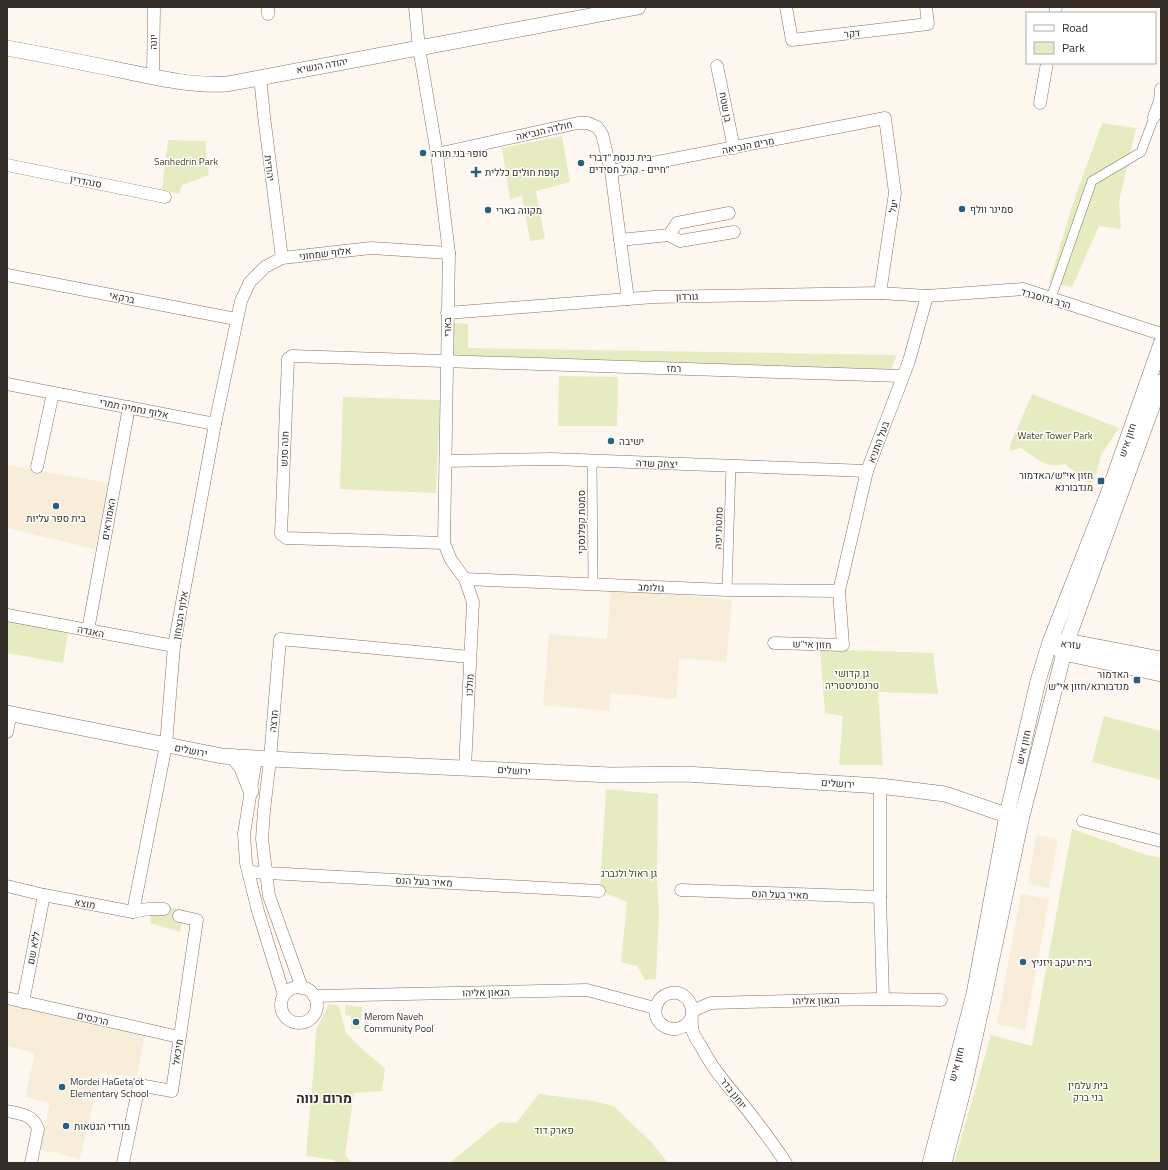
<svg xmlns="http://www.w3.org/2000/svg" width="1168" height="1170" font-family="'Titillium Web',Heebo,sans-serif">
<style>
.education{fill:#f7edd8}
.green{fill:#e7ebc2}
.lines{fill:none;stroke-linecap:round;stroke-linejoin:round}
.pedestrian-casing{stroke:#847465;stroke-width:10}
.minor-casing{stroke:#847465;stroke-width:13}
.tertiary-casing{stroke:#847465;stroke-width:16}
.pedestrian{stroke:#fff;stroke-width:9}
.minor{stroke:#fff;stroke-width:12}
.tertiary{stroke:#fff;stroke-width:15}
.poi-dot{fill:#2b5f7b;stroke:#fff;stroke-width:1.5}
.labels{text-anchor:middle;stroke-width:3;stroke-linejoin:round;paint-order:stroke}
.street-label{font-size:10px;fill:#362f29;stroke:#fff}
.poi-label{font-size:10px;fill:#362f29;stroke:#fff;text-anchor:start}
.park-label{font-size:10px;fill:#444714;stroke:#fff}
.district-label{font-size:14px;font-weight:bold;fill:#362f29;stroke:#fff}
</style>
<rect width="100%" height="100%" fill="#fef7f0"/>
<g class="education">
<polygon points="7,465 110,483 95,549 7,528"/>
<polygon points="611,589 732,600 726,662 679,658 676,699 611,693 609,711 543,705 549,634 607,639"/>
<polygon points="1036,835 1058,839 1049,888 1028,884"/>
<polygon points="1021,894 1049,899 1025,1030 997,1024"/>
<polygon points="7,1003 145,1033 137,1076 100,1073 80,1159 40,1149 50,1103 25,1097 35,1053 7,1046"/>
</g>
<g class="green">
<polygon points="1102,123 1136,128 1119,201 1121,229 1099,226 1072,287 1049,283 1073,203"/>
<polygon points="562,136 570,182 536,191 545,239 530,241 522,196 510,199 502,148"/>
<polygon points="168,140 205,141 209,175 182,185 179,194 162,190"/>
<polygon points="453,323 468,324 468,348 897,355 890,371 454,358"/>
<polygon points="559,376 618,377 617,426 558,426"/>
<path d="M1032,394L1119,428L1101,455L1095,477L1090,484L1065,464C1047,470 1035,457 1021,448L1010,451V445Z"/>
<polygon points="343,397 440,400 436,493 340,489"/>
<polygon points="7,617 69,628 63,663 7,653"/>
<polygon points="820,649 933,653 938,694 878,692 883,765 839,765 843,716 825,713"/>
<polygon points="1104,716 1161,731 1161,780 1092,762"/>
<polygon points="606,789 658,794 657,881 659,911 656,979 645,980 637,966 621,962 627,902 600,891"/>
<polygon points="1072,829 1144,854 1161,858 1161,1087 1160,1091 1161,1092 1161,1163 954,1163 991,1035 1032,1046"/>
<polygon points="152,904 185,910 180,932 150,923"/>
<polygon points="329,1004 339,1006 346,1033 364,1051 385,1068 382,1091 354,1093 345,1155 352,1163 337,1163 334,1160 306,1156 315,1053 316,1030"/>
<polygon points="345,1005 362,1007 360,1029 351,1029 351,1016 345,1015"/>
<polygon points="539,1094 593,1101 614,1106 653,1144 668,1163 449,1163 500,1122 516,1123"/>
</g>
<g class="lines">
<defs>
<g id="pedestrian">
<polyline points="1051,298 1092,181 1141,152 1154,117"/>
<polyline points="592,460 593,584"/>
<polyline points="727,590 731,466"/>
</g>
<g id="minor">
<polyline points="268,7 268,14"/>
<polyline points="415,7 419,48 437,154 449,253 444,543 451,560 465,579 473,602 465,768"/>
<polyline points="786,7 792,40 928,24 926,7"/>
<polyline points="1055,13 1056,7"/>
<polyline points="717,66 734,148"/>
<polyline points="153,77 154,7"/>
<polyline points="260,77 264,116 282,258"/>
<polyline points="1040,103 1047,63"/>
<polyline points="1154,117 1160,101 1161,89"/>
<polyline points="437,154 578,123 588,123 597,127 602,134 611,171 628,299"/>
<polyline points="7,165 165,197"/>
<polyline points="611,171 885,118 895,193 880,293"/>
<polyline points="669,235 680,241 734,232"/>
<polyline points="620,240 669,235 677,223 729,213"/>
<polyline points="7,275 236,319"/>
<polyline points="447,313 654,297 880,293 927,296 1023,289 1161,334"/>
<polyline points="7,384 215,424"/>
<polyline points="446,461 552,459 867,471"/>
<polyline points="37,467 53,393"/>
<polyline points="444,543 286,538 281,534 288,359 292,356 902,376"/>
<polyline points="465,579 727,590 839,591"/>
<polyline points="7,615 174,646"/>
<polyline points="88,630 129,407"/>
<polyline points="774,643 843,645 839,591 867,471 909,361 927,296"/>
<polyline points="7,732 11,713"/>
<polyline points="256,758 244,834 246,863 258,911 284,995"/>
<polyline points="880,786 880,897 883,999"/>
<polyline points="1083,821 1161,841"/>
<polyline points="249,872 599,891"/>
<polyline points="7,886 44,895 133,912 148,909 164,909"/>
<polyline points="681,890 880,897"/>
<polyline points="133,912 166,745 174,646 215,424 241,301 250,282 265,267 282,258 371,248 449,253"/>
<circle cx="299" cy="1005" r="18"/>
<polyline points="302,988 269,896 262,839 264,811 270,759 280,639 470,657"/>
<polyline points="314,996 587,990 655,1008"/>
<polyline points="7,998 179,1037"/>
<polyline points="23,1002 44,895"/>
<polyline points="692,1011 711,1003 823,1000 883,999 941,1000"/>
<path d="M691,1018C680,1040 648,1026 657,1004C661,994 675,989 684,996C697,1005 689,1020 693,1032C695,1038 699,1043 702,1048C712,1068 727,1085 741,1102C757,1122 772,1142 786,1163"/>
<path d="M7,1111C20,1114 33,1114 38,1129L31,1163"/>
<polyline points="123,1163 139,1085 172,1091 197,920 179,916"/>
</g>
<g id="tertiary">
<path d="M7,48C46,55 85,63 124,71C158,78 192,86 227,84L638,7"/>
<polyline points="1057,642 1067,641 1161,659"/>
<polyline points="1057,648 1064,653 1161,674"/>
<polyline points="7,713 222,756 270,759 611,775 685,774 880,786 945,794 1021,820"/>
<polyline points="234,757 242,768 251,791"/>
<polyline points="930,1163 974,994 1007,815 1038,681 1050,642 1108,494 1161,344"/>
<polyline points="944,1163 963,1091 983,1001 1021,820 1067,641 1161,382"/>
</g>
</defs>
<use href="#pedestrian" class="pedestrian-casing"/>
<use href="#minor" class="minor-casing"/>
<use href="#tertiary" class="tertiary-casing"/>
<use href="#pedestrian" class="pedestrian"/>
<use href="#minor" class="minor"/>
<use href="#tertiary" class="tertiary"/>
</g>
<g class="poi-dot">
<circle cx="423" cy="153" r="4"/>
<circle cx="581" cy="163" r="4"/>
<path d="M474 166h4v4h4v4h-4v4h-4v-4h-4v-4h4z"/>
<circle cx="962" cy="209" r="4"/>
<circle cx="488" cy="210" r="4"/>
<circle cx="611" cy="441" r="4"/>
<rect x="1097" y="477" width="8" height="8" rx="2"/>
<circle cx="56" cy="506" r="4"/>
<rect x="1133" y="676" width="8" height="8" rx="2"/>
<circle cx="1023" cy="962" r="4"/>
<circle cx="356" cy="1022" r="4"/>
<circle cx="62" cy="1087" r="4"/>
<circle cx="66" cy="1126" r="4"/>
</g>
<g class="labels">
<g class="street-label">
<text transform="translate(852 33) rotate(-6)" y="4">דקר</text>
<text transform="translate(153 42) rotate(-89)" y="4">יונה</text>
<text transform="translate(322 65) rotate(-10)" y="4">יהודה הנשיא</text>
<text transform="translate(726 107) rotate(79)" y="4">בן שטח</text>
<text transform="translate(544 130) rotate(-13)" y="4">חולדה הנביאה</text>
<text transform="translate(748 145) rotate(-11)" y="4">מרים הנביאה</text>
<text transform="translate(270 168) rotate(83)" y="4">יהודית</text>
<text transform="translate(86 181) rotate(11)" y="4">סנהדרין</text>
<text transform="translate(893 206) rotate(-81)" y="4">יעל</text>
<text transform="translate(325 253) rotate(-7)" y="4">אלוף שמחוני</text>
<text transform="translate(687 296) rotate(-1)" y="4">גורדון</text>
<text transform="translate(122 297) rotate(11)" y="4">ברקאי</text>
<text transform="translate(1046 298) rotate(16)" y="4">הרב גרוסברד</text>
<text transform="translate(447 327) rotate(-90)" y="4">בארי</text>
<text transform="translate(674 368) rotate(2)" y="4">רמז</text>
<text transform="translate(134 408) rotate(11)" y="4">אלוף נחמיה תמרי</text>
<text transform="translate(1127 440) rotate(-71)" y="4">חזון איש</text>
<text transform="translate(878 442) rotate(-70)" y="4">בעל התניא</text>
<text transform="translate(284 449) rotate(-88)" y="4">חנה סנש</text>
<text transform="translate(657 463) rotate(2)" y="4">יצחק שדה</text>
<text transform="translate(108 519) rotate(-80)" y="4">האמוראים</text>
<text transform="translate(581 522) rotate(-90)" y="4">סמטת קפלנסקי</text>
<text transform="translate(718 528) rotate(-88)" y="4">סמטת יפה</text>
<text transform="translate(651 587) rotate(3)" y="4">גולומב</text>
<text transform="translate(180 615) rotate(-80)" y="4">אלוף הנצחון</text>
<text transform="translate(91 631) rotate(11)" y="4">האגדה</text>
<text transform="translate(812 644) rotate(2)" y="4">חזון אי"ש</text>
<text transform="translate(1071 644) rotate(6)" y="4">עזרא</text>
<text transform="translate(469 685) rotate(-87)" y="4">מולכו</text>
<text transform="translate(273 721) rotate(-85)" y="4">תרצה</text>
<text transform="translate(1023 747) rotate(-77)" y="4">חזון איש</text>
<text transform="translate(191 750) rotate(11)" y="4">ירושלים</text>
<text transform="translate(514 770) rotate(3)" y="4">ירושלים</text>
<text transform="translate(838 783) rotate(4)" y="4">ירושלים</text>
<text transform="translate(424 881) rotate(3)" y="4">מאיר בעל הנס</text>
<text transform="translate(780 894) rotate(2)" y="4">מאיר בעל הנס</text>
<text transform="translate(85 903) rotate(11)" y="4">מוצא</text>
<text transform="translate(33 948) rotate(-79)" y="4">ללא שם</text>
<text transform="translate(486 992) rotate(-1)" y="4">הגאון אליהו</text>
<text transform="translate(816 1000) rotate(-1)" y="4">הגאון אליהו</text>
<text transform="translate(93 1018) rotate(13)" y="4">הרכסים</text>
<text transform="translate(177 1052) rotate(-82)" y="4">מיכאל</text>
<text transform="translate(956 1064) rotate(-75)" y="4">חזון איש</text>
<text transform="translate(734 1093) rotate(52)" y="4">יוחנן בדר</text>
</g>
<g class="poi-label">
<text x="431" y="157">סופר בני תורה</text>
<text x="589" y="161">בית כנסת "דברי<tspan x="589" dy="12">חיים - קהל חסידים"</tspan></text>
<text x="485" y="176">קופת חולים כללית</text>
<text x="970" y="213">סמינר וולף</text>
<text x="496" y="214">מקווה בארי</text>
<text x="619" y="445">ישיבה</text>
<text x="1093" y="479" text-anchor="end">חזון אי״ש/האדמור<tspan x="1093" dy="12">מנדבורנא</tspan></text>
<text x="56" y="522" text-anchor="middle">בית ספר עליות</text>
<text x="1129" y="678" text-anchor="end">האדמור<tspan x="1129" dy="12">מנדבורנא/חזון אי״ש</tspan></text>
<text x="1031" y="966">בית יעקב ויזניץ</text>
<text x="364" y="1020">Merom Naveh<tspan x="364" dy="12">Community Pool</tspan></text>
<text x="70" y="1085">Mordei HaGeta'ot<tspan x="70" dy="12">Elementary School</tspan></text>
<text x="74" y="1130">מורדי הגטאות</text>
</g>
<g class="park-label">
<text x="186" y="165">Sanhedrin Park</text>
<text x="1055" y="439">Water Tower Park</text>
<text x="852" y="677">גן קדושי<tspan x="852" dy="12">טרנסניסטריה</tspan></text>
<text x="629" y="877">גן ראול ולנברג</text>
<text x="1088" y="1089">בית עלמין<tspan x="1088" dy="12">בני ברק</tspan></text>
<text x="554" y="1134">פארק דוד</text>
</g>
<g class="district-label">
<text x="324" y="1103">מרום נווה</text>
</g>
</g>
<rect width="1168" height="1170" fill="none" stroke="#362f29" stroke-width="16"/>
<rect x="1026" y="12" width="130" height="52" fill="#ffffff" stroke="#afaca9"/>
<rect x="1034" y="25" width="20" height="6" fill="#ffffff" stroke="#afaca9"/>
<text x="1062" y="32" font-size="12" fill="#362f29">Road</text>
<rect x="1034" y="42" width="20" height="12" fill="#e7ebc2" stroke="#afaca9"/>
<text x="1062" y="52" font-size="12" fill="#362f29">Park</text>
</svg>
